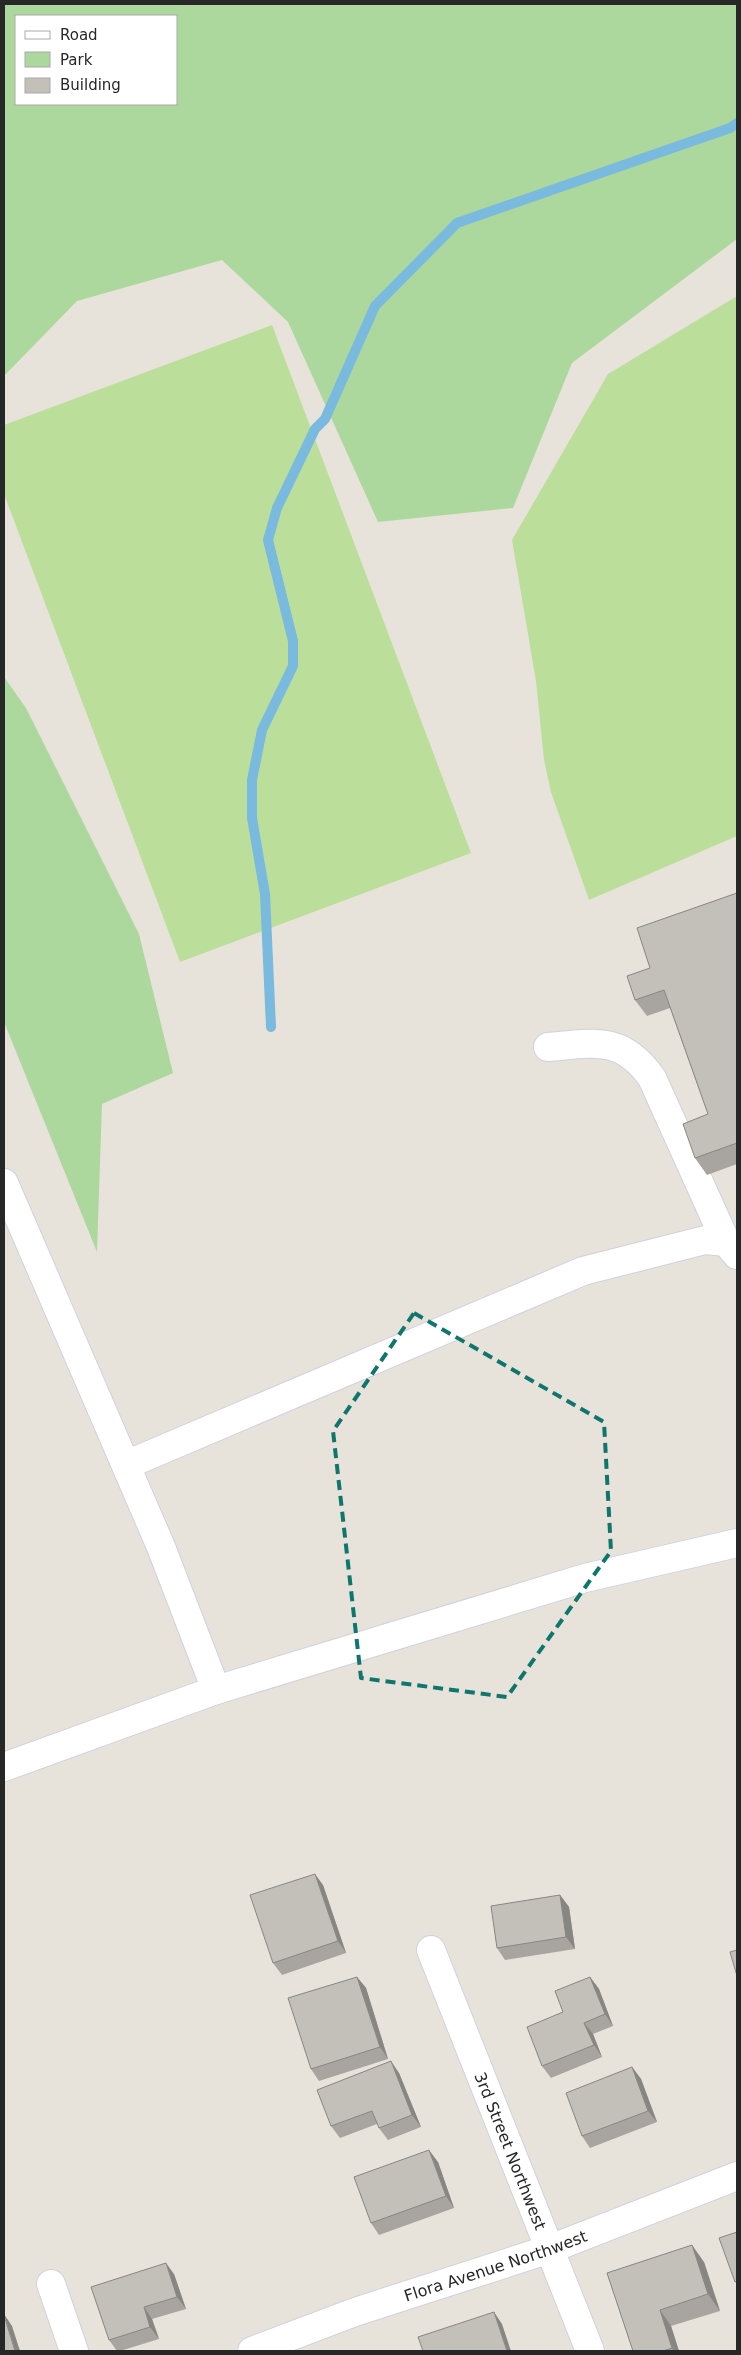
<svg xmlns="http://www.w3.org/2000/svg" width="741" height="2355" font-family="'DejaVu Sans',sans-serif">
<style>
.green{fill:#acd89d;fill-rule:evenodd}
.pitch{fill:#bbdf9a}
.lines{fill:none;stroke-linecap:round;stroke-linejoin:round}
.stream{stroke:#79bade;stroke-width:10}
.minor-casing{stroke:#d0d1df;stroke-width:30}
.minor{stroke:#fff;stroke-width:28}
.wall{fill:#a8a5a0}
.shaded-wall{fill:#888682}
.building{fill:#c3c0ba;stroke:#888682}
.marked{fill:none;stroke:#0f766e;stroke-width:4;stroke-dasharray:10 6;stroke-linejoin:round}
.labels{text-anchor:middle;stroke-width:5;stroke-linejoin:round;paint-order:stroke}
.street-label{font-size:16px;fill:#272727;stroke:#fff}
</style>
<rect width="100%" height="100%" fill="#e8e3da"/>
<g class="green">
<path d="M4,4H737V239L572,363L513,508L378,522L288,322L222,260L77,301L4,376ZM16,16H176V104H16Z"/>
<polygon points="4,677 26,708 139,934 173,1073 102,1104 97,1252 4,1022"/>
</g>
<g class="pitch">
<polygon points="737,296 737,836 589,900 551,792 544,760 536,681 512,540 608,374"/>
<polygon points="272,325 471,853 180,962 4,494 4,425"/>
</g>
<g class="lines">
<polyline class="stream" points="271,1027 265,894 252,818 252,780 262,730 293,666 293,641 268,540 277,508 315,429 325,419 375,306 457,223 730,128 737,123"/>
<defs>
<g id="minor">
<path d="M548,1047C594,1043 622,1035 652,1078L726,1242"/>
<polyline points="4,1183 161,1547 216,1690"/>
<polyline points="126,1465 583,1271 705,1240 726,1242 737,1255"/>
<polyline points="4,1767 216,1690 585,1578 737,1543"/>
<path id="s1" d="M431,1950L590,2351"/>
<polyline points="51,2284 74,2351"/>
<path id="s2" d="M252,2351L355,2312L550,2249L737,2176"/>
</g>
</defs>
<use href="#minor" class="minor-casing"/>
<use href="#minor" class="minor"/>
</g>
<g class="wall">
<polygon points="737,893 737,1164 707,1175 695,1158 708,1114 670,1008 647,1016 635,1000 650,968"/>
<polygon points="323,1885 346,1953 282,1975 273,1963"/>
<polygon points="560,1895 569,1907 575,1949 505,1960 497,1948"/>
<polygon points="357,1977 366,1988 388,2059 319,2081 311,2069"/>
<polygon points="590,1977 599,1989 613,2026 593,2034 602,2057 551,2078 542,2066 563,2012"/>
<polygon points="632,2067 641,2079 657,2122 590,2148 582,2136"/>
<polygon points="399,2073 421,2127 388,2140 379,2128 377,2124 340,2138 331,2126"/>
<polygon points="438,2162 454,2208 379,2235 371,2223"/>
<polygon points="704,2262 720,2311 671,2326 679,2351 633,2351 607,2273"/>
<polygon points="174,2274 186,2309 152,2319 159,2339 120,2351 117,2351 109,2340"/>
</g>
<g class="shaded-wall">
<polygon points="315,1874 323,1885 346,1953 338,1941"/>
<polygon points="560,1895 569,1907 575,1949 566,1937"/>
<polygon points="357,1977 366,1988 388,2059 380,2047"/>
<polygon points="590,1977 599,1989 613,2026 605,2014"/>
<polygon points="584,2023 593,2034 602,2057 594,2045"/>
<polygon points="391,2061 399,2073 421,2127 412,2115"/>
<polygon points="632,2067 641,2079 657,2122 648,2111"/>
<polygon points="429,2150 438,2162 454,2208 446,2196"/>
<polygon points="692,2245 704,2262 720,2311 708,2294"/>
<polygon points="166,2263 174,2274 186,2309 177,2297"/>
<polygon points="144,2307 152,2319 159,2339 150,2327"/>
<polygon points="660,2310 671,2326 679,2351 674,2351 672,2348"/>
<polygon points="494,2312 502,2324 511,2351 507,2351"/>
<polygon points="4,2314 12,2326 20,2351 15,2351"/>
</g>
<g class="building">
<polygon points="737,893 737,1143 695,1158 683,1124 708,1114 664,990 635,1000 627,976 650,968 637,928"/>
<polygon points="315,1874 338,1941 273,1963 250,1895"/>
<polygon points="560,1895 566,1937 497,1948 491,1906"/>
<polygon points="737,1950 737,1976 730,1952"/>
<polygon points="357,1977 380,2047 311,2069 288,1998"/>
<polygon points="590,1977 605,2014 584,2023 594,2045 542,2066 527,2027 563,2012 555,1991"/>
<polygon points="391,2061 412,2115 379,2128 372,2111 331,2126 317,2090"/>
<polygon points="632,2067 648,2111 582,2136 566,2093"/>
<polygon points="429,2150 446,2196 371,2223 354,2177"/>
<polygon points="737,2232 737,2281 735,2282 719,2238"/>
<polygon points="692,2245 708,2294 660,2310 672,2348 663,2351 633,2351 607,2273"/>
<polygon points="166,2263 177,2297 144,2307 150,2327 109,2340 91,2287"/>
<polygon points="494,2312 507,2351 423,2351 418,2337"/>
<polygon points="4,2315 15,2351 4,2351"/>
</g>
<path class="marked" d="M414,1313L604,1422L611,1551L507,1697L361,1678L333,1431Z"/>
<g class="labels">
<g class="street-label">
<text dy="6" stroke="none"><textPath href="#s1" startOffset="216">3rd Street Northwest</textPath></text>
<text dy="6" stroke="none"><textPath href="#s2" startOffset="258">Flora Avenue Northwest</textPath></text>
</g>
</g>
<rect width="741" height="2355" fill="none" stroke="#272727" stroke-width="10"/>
<rect x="15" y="15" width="162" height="90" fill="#ffffff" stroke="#a9a9a9"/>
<rect x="25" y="31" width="25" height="8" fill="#ffffff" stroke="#a9a9a9"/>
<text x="60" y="40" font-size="15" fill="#272727">Road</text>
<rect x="25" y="52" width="25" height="15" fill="#acd89d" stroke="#a9a9a9"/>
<text x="60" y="65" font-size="15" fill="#272727">Park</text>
<rect x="25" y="78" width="25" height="15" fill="#c3c0ba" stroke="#a9a9a9"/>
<text x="60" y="90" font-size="15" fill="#272727">Building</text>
</svg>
